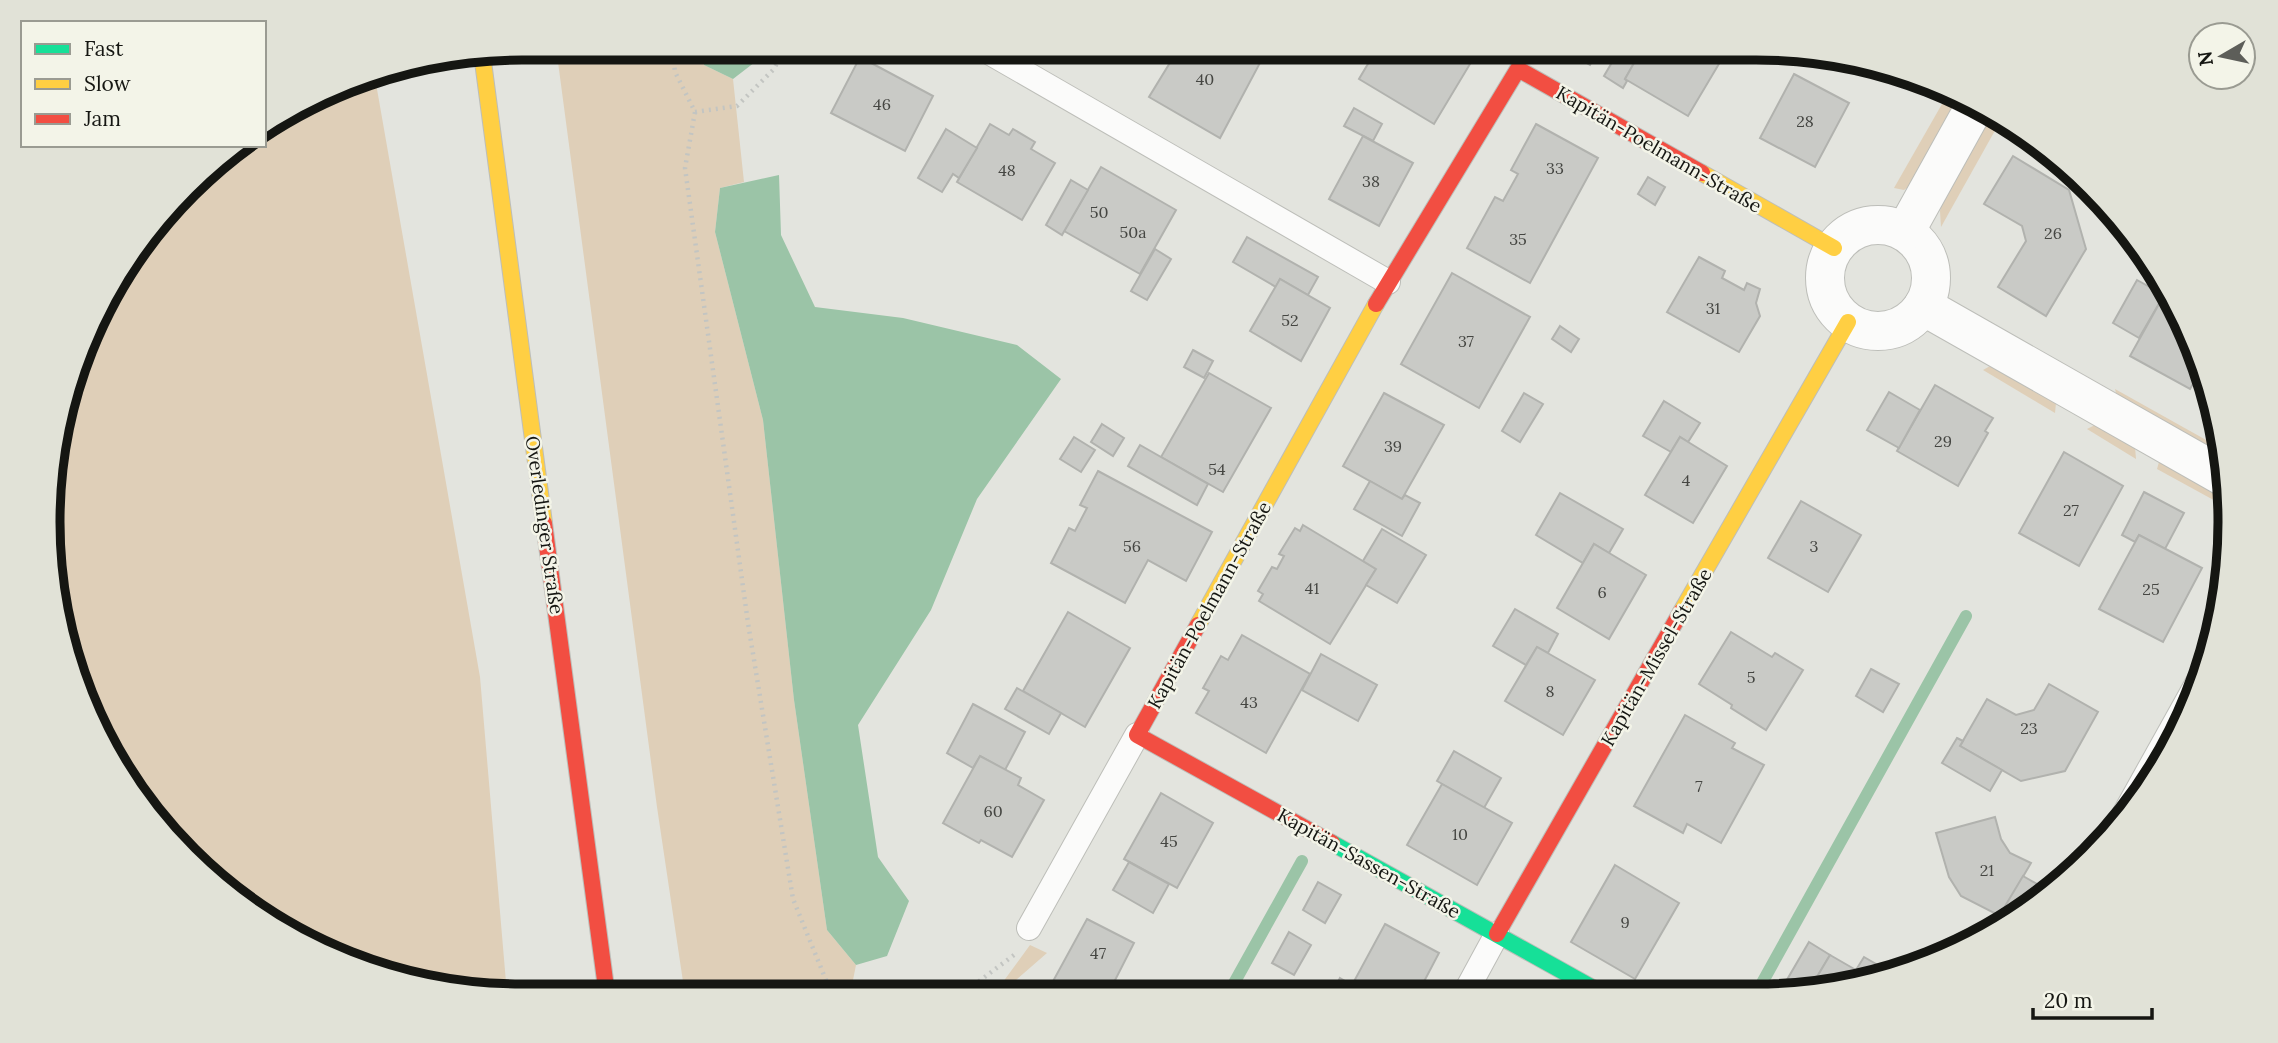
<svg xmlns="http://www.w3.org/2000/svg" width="2278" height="1043" font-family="Lora,serif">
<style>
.green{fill:#dfcfb8}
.water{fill:#9bc4a7}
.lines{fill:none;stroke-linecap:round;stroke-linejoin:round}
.stream{stroke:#9bc4a7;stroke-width:12}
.building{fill:#c9cac6;stroke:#b1b2ae;stroke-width:2}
.lane-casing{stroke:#bdbeb9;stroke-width:26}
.street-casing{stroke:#bdbeb9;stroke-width:40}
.fast-casing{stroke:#bdbeb9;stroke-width:18}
.slow-casing{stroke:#bdbeb9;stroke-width:18}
.jam-casing{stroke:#bdbeb9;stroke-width:18}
.path{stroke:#c3c5c2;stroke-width:4.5;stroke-dasharray:2 5;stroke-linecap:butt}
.lane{stroke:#fbfbfa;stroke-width:24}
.street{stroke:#fbfbfa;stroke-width:38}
.fast{stroke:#16e098;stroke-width:16}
.slow{stroke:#ffcf43;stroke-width:16}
.jam{stroke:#f24e42;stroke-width:16}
.labels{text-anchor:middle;stroke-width:5;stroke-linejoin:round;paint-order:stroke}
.number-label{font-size:16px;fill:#454642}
.street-label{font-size:19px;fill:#151612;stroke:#f3f4e8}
.rim{fill:none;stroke:#151612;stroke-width:9}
</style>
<rect width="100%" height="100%" fill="#e3e4de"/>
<g class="green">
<polygon points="556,47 704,47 704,65 733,79 744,182 720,188 715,232 763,420 794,700 827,930 856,965 850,995 685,995 657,807"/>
<polygon points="374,72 480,677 507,994 429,987 340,960 209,878 111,758 56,614 47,521 56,429 111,284 209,165 236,145 264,145 264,125 285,111"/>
<polygon points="1950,90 1963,97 1914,183 1904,190 1894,188"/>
<polygon points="1991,112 2002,118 1941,227 1940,211 1944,196"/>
<polygon points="1992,365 2056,403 2055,413 1983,370"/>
<polygon points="2115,389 2224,450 2225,461 2118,401"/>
<polygon points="2095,425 2135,447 2136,459 2087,429"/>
<polygon points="2159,462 2229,501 2230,509 2157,469"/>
<polygon points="1030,945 1047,953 1000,994 987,994 1000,986"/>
</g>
<g class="water">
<polygon points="704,47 760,47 759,59 733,79 704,65"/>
<polygon points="779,175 781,235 815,307 903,318 1017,345 1061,379 977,499 931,610 858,725 878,857 909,901 887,956 856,965 827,930 794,700 763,420 715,232 720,188"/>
</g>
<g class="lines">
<g class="stream">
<polyline points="1757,992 1966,616"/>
<polyline points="1228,994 1302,861"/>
</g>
</g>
<g class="building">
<polygon points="1100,47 1124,47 1118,58"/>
<polygon points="1164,47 1237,47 1261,61 1220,138 1149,97 1171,61 1160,55"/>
<polygon points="1378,47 1477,47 1479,49 1434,124 1359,79"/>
<polygon points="1558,47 1600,47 1590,65"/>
<polygon points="1621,47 1631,47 1640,53 1625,79 1627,81 1623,88 1604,76"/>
<polygon points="1643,47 1729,47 1688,116 1625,79"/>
<polygon points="860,57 933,96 905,151 831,113"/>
<polygon points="1794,74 1849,103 1815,167 1760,138"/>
<polygon points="1354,108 1382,124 1373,141 1344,126"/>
<polygon points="990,124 1009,135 1013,129 1035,142 1031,149 1055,163 1022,220 957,182"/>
<polygon points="1536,124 1598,158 1530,283 1467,248 1495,197 1503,201 1518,174 1511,170"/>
<polygon points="946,129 977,148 959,178 953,174 942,192 918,178"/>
<polygon points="1363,136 1413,163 1379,226 1329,199"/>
<polygon points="2013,156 2069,190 2086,249 2046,316 1998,287 2026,241 2022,226 1984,204"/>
<polygon points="1101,167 1176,210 1140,274 1064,231"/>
<polygon points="1648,177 1665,187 1655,205 1638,194"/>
<polygon points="1071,180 1088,190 1062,235 1046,225"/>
<polygon points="1247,237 1318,277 1308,295 1280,279 1276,287 1233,262"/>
<polygon points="1155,249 1171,259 1147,300 1131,291"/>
<polygon points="1699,257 1725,271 1722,278 1744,290 1747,283 1760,289 1756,303 1760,316 1739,352 1667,312"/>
<polygon points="1452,273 1530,317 1479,408 1401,364"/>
<polygon points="1280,279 1330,308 1301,361 1250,331"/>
<polygon points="2137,280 2164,295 2139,338 2113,323"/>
<polygon points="2164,295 2174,301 2194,340 2203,367 2190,389 2130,356"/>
<polygon points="1560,326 1579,339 1571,352 1552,339"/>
<polygon points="1193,350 1213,361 1204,378 1184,367"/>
<polygon points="1209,373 1271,408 1223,492 1161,457"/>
<polygon points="1935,385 1993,418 1985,431 1988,433 1958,486 1897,451"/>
<polygon points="1889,392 1920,410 1899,448 1867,430"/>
<polygon points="1384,393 1444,425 1402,499 1343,466"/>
<polygon points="1524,393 1543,404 1520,442 1502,431"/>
<polygon points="1664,401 1700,423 1688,442 1680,437 1671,452 1643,436"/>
<polygon points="1102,424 1124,438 1113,456 1091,442"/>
<polygon points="1074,437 1095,450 1081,472 1060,459"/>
<polygon points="1680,437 1727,466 1693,523 1645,495"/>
<polygon points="1140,445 1208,484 1197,505 1128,466"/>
<polygon points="2064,452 2123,486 2079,566 2019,533"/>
<polygon points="1098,471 1212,532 1186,581 1148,560 1125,603 1051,563 1069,528 1075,531 1087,508 1080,505"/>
<polygon points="1370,481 1402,499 1405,495 1420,503 1402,536 1354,509"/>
<polygon points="2144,492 2184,513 2165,549 2139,535 2135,542 2122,535"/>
<polygon points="1560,493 1623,529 1609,553 1594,544 1583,563 1536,535"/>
<polygon points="1801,501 1861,535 1828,592 1768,558"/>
<polygon points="1303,525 1376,569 1330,644 1259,601 1263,594 1258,591 1272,567 1277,569 1284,556 1279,554 1295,528 1300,531"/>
<polygon points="1382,529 1426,555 1397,603 1366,585 1376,569 1363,561"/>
<polygon points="2139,535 2202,568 2163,642 2099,609"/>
<polygon points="1594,544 1646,575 1609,639 1557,608"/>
<polygon points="1515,609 1558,634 1548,653 1537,647 1526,665 1493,646"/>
<polygon points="1068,612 1130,648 1085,727 1023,691"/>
<polygon points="1731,632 1772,657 1775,653 1803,670 1766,730 1731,708 1732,705 1699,684"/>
<polygon points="1242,635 1310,674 1266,753 1196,713 1209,691 1203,688 1221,656 1228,660"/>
<polygon points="1537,647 1595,680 1563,735 1505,701"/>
<polygon points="1321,654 1377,685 1358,721 1302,690"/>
<polygon points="1871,669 1899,684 1883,712 1856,696"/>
<polygon points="2049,684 2098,712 2065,771 2021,781 1960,746 1987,699 2016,715 2034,710"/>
<polygon points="1017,688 1061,713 1049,734 1005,709"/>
<polygon points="973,704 1025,732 1005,770 980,756 973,768 947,753"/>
<polygon points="1685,715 1735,743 1732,748 1764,765 1721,843 1687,824 1683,833 1634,806"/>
<polygon points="1957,738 1963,741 1960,746 2002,770 1990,791 1942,763"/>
<polygon points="1454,751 1501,778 1484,808 1437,781"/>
<polygon points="980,756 1021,778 1018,785 1044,800 1012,857 981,840 979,843 943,823"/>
<polygon points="1442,784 1512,823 1477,885 1407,845"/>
<polygon points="1161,793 1213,823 1177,888 1124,859"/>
<polygon points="1995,817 2001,839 2010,853 2031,863 2000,916 1961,896 1949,877 1936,833"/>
<polygon points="1129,862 1169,884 1153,913 1113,890"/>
<polygon points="1615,865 1679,903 1635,979 1571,942"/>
<polygon points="2023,876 2051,892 1992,928"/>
<polygon points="1318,882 1341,895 1325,923 1303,910"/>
<polygon points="1087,919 1134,943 1108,994 1073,994 1052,983"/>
<polygon points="1385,924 1439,953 1418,993 1367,993 1352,985"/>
<polygon points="1289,932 1311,945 1294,975 1272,963"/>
<polygon points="1809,942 1830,955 1808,992 1784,992 1781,990"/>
<polygon points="1830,955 1856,970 1864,957 1883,968 1878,976 1819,992 1808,992"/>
<polygon points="1340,978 1352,985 1367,993 1332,993"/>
</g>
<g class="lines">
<defs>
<g id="lane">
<polyline points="987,51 1388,282"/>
<polyline points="2121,820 2204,671"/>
<polyline points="1029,928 1137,735"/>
<polyline points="1465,993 1497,934"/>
</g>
<g id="street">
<circle cx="1878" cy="278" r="53"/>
<polyline points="1905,232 1976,104"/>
<polyline points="1923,306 2226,478"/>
</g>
<polyline id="fast" points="1332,843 1600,992"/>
<g id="slow">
<polyline points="482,54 544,523"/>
<polyline points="1702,173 1834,248"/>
<polyline points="1681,612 1848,322"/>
<polyline points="1198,625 1376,304"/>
</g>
<g id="jam">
<polyline points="1376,304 1518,69 1702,173"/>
<polyline points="544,523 607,995"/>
<polyline points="1198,625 1137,735 1332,843"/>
<polyline points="1497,934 1681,612"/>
</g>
</defs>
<use href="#lane" class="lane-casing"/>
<use href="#street" class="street-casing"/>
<use href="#fast" class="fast-casing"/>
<use href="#slow" class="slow-casing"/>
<use href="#jam" class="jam-casing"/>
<g class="path">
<polyline points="672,47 675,72 695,112 685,168 748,623 793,899 832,995"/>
<polyline points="695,112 737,106 774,69 785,47"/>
<polyline points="962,994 1014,955"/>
</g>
<use href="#lane" class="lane"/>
<use href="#street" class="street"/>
<use href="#fast" class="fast"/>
<use href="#slow" class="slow"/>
<use href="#jam" class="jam"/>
</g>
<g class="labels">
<g class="number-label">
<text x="1205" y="85">40</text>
<text x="882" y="110">46</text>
<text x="1805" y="127">28</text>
<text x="1555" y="174">33</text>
<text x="1007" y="176">48</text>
<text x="1371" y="187">38</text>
<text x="1099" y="218">50</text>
<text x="1133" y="238">50a</text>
<text x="2053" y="239">26</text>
<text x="1518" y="245">35</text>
<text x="1713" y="314">31</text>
<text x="1290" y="326">52</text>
<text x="1466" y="347">37</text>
<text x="1943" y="447">29</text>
<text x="1393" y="452">39</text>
<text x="1217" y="475">54</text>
<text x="1686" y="486">4</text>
<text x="2071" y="516">27</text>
<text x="1132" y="552">56</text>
<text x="1814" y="552">3</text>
<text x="1312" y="594">41</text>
<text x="2151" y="595">25</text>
<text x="1602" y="598">6</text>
<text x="1751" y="683">5</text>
<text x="1550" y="697">8</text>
<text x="1249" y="708">43</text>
<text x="2029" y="734">23</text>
<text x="1699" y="792">7</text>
<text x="993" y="817">60</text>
<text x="1460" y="840">10</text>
<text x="1169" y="847">45</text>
<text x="1987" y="876">21</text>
<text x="1625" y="928">9</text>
<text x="1098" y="959">47</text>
</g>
<g class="street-label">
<text transform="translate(1659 149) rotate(30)" y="7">Kapitän-Poelmann-Straße</text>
<text transform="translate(545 525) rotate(82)" y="7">Overledinger Straße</text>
<text transform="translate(1209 605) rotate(-61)" y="7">Kapitän-Poelmann-Straße</text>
<text transform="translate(1656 657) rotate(-60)" y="7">Kapitän-Missel-Straße</text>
<text transform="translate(1369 863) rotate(29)" y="7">Kapitän-Sassen-Straße</text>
</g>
</g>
<path d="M0 0H2278V1043H0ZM522 60H1756A462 462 0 0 1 2218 522V522A462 462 0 0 1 1756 984H522A462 462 0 0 1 60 522V522A462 462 0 0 1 522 60Z" fill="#e1e2d7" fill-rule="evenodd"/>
<path class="rim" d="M522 60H1756A462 462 0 0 1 2218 522V522A462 462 0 0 1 1756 984H522A462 462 0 0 1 60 522V522A462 462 0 0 1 522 60Z"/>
<rect x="21" y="21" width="245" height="126" fill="#f3f4e8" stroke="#9a9b92" stroke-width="2"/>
<rect x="35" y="44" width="35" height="10" fill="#16e098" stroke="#9a9b92" stroke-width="2"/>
<text x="84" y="56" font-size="21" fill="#151612">Fast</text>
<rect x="35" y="79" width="35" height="10" fill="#ffcf43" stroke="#9a9b92" stroke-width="2"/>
<text x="84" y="91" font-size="21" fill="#151612">Slow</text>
<rect x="35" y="114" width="35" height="10" fill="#f24e42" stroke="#9a9b92" stroke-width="2"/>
<text x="84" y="126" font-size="21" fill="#151612">Jam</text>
<g transform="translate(2222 56) rotate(261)"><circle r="33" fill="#f3f4e8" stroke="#9a9b92" stroke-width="2"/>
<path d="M0-5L12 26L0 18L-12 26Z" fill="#5d5e59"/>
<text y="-10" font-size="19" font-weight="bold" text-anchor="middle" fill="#151612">N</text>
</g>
<path d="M2033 1008v10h119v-10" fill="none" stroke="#151612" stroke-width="3.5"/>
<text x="2044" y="1008" font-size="21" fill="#151612" stroke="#f3f4e8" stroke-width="5" paint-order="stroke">20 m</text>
</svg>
